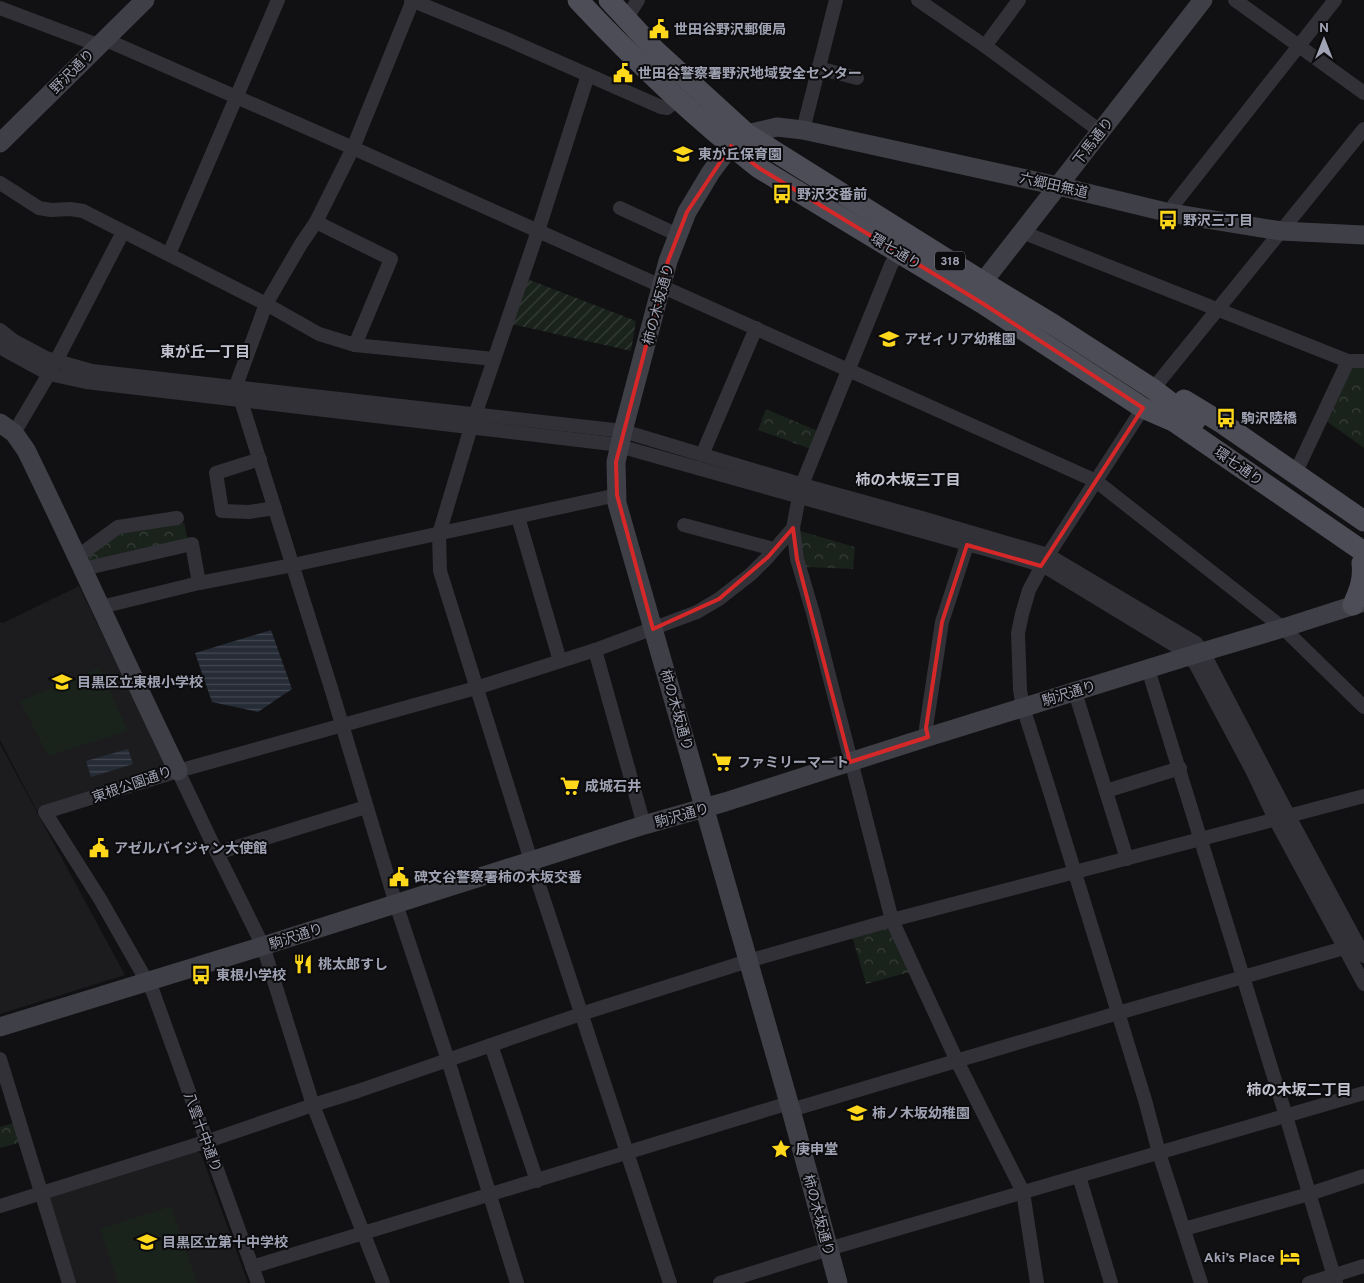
<svg xmlns="http://www.w3.org/2000/svg" width="1364" height="1283" font-family="Overpass,'Noto Sans JP',sans-serif">
<style>
.built{fill:#1c1c1f}
.grass{fill:#1a221c}
.forest{fill:url(#forest-crowns)}
.garden{fill:url(#garden-furrows)}
.water{fill:url(#water-rules)}
.lines{fill:none;stroke-linecap:round;stroke-linejoin:round}
.street{stroke:#313137;stroke-width:14}
.secondary{stroke:#3f3f47;stroke-width:19}
.primary{stroke:#4d4d57;stroke-width:21}
.marked{fill:none;stroke:#d62828;stroke-width:4;stroke-linejoin:round}
.labels{text-anchor:middle;stroke-width:4;stroke-linejoin:round;paint-order:stroke}
.shield{fill:#0c0b0d;stroke:#747582;stroke-width:1}
.shield-label{font-size:12px;font-weight:bold;fill:#a0a3b4}
.poi-label{font-size:14px;font-weight:bold;fill:#a0a3b4;stroke:#0c0b0d;text-anchor:start}
.street-label{font-size:14px;fill:#a0a3b4;stroke:#0c0b0d}
.neighbourhood-label{font-size:15px;font-weight:bold;fill:#c1c3d0;stroke:#0c0b0d}
</style>
<defs>
<pattern id="forest-crowns" width="20" height="18" patternUnits="userSpaceOnUse" patternTransform="scale(1.25)"><rect width="20" height="18" fill="#1a221c"/><path d="M2 6a3 3 0 1 1 6 0M12 15a3 3 0 1 1 6 0" fill="none" stroke="#383f3b"/></pattern>
<pattern id="garden-furrows" width="10" height="10" patternUnits="userSpaceOnUse" patternTransform="scale(1.25)"><rect width="10" height="10" fill="#1a221c"/><path d="M-1 1l2-2M0 10L10 0M9 11l2-2" fill="none" stroke="#383f3b"/></pattern>
<pattern id="water-rules" width="6" height="5" patternUnits="userSpaceOnUse" patternTransform="scale(1.25)"><rect width="6" height="5" fill="#262c36"/><path d="M0 2.5h6" fill="none" stroke="#424751"/></pattern>
</defs>
<rect width="100%" height="100%" fill="#111012"/>
<g class="built">
<polygon points="79,586 166,766 37,811 0,740 0,622 3,623"/>
<polygon points="0,744 125,975 0,1014"/>
<polygon points="195,1150 201,1154 248,1283 74,1283 48,1201 51,1196"/>
</g>
<g class="grass">
<polygon points="100,668 128,731 48,756 20,701"/>
<polygon points="171,1206 197,1283 118,1283 100,1229"/>
</g>
<g class="forest">
<polygon points="1353,365 1364,366 1364,448 1326,421"/>
<polygon points="766,409 818,431 811,449 758,430"/>
<polygon points="184,523 188,540 83,564 81,560 116,532"/>
<polygon points="800,531 855,547 853,569 804,567"/>
<polygon points="891,921 914,971 866,984 851,933"/>
<polygon points="13,1123 19,1143 0,1148 0,1127"/>
</g>
<polygon class="garden" points="522,277 636,321 631,351 507,323"/>
<g class="water">
<polygon points="271,630 292,689 258,712 212,702 195,653"/>
<polygon points="128,749 133,764 91,777 86,761"/>
</g>
<g class="lines">
<g class="street">
<polyline points="411,0 504,38 661,107 667,108 677,100"/>
<polyline points="413,0 353,148 316,222 301,244 266,304 238,380 241,401 331,688 396,904 448,1060 517,1283"/>
<polyline points="918,0 985,46 1100,131"/>
<polyline points="1235,0 1364,93"/>
<polyline points="0,8 98,45"/>
<polyline points="626,19 638,0"/>
<polyline points="104,39 353,148 1096,481 1283,628 1364,707"/>
<polyline points="985,46 1019,0"/>
<polyline points="818,68 857,78"/>
<polyline points="588,75 538,231 471,427 439,534 440,571 534,870 670,1283"/>
<polyline points="803,130 836,0"/>
<polyline points="0,183 39,208 51,210 70,209 83,211 266,304 319,334 355,345 494,359"/>
<polyline points="620,208 678,235"/>
<polyline points="1170,213 1175,203 1335,0"/>
<polyline points="316,222 391,259 355,345"/>
<polyline points="1022,232 1348,361 1364,361"/>
<polyline points="169,254 278,0"/>
<polyline points="0,330 14,341 46,358 92,371 623,431 810,487 922,518 1048,555 1196,643 1203,652 1293,824 1364,956"/>
<polyline points="0,346 5,350 49,374 86,382 612,444 1031,562 1049,569 1179,648 1189,656 1196,665 1253,772 1275,819 1364,984"/>
<polyline points="1153,389 1364,129"/>
<polyline points="1143,408 1048,555 1029,590 1022,614 1018,633 1020,690 1023,707 1050,792 1145,1100 1159,1153 1201,1283"/>
<polyline points="14,433 53,367 123,232"/>
<polyline points="702,455 756,328"/>
<polyline points="260,459 216,473 222,511 249,512 275,508"/>
<polyline points="1295,474 1348,361"/>
<polyline points="518,517 560,661"/>
<polyline points="684,525 770,548 773,550"/>
<polyline points="793,528 797,559 813,613 892,920 957,1061 1023,1192 1037,1283"/>
<polyline points="77,557 118,527 177,518"/>
<polyline points="83,569 192,544 199,583"/>
<polyline points="101,607 199,583 293,565 617,495"/>
<polyline points="595,650 644,825"/>
<polyline points="1148,669 1286,1116 1336,1283"/>
<polyline points="1075,692 1127,859"/>
<polyline points="928,737 926,728 942,622 967,545"/>
<polyline points="178,771 217,853 263,946 313,1105 383,1283"/>
<polyline points="1106,791 1180,768"/>
<polyline points="217,853 366,807"/>
<polyline points="491,1045 537,1181"/>
<polyline points="0,1059 69,1283"/>
<polyline points="791,1110 1118,1013 1351,946"/>
<polyline points="1079,1176 1111,1283"/>
<polyline points="0,1206 208,1141 313,1105 358,1091 581,1014 748,961 892,920 1364,796"/>
<polyline points="1184,1229 1309,1194 1364,1176"/>
<polyline points="252,1267 789,1103"/>
<polyline points="258,1283 153,992 100,899 45,812 178,771 476,688 595,650 697,612 719,599 751,574 768,557 793,528 798,502 805,477 891,265 899,252"/>
<polyline points="720,1283 835,1247 1364,1093"/>
<polyline points="1309,1283 1364,1266"/>
</g>
<g class="secondary">
<polyline points="0,143 145,0"/>
<polyline points="983,282 1203,0"/>
<path d="M0,423L14,433L26,450C78,556 126,664 178,771"/>
<polyline points="0,1027 263,946 644,825 725,802 928,737 1189,656 1283,628 1364,602"/>
<polyline points="838,1283 791,1110 617,503 616,462 623,431 668,261 687,212 711,172 723,156 731,146 747,134 777,127 803,130 1058,186 1170,213 1281,231 1364,235"/>
</g>
<g class="primary">
<path d="M578,0C635,61 694,117 759,168L982,303L1143,408L1175,422L1364,552"/>
<polyline points="609,0 656,51 747,134 983,282 1054,325 1153,389 1195,421"/>
<polyline points="1184,400 1222,423 1364,521"/>
<path d="M1353,605C1359,591 1364,580 1362,563"/>
</g>
</g>
<path class="marked" d="M731,146L759,168L982,303L1143,408L1041,566L967,545L942,622L926,728L928,737L850,762L797,559L793,528L768,557L719,599L653,629L617,495L616,462L668,261L687,212Z"/>
<defs>
<symbol id="civic-bare" viewBox="-9 -9 18 18"><path d="M-.6-6.5H3V-4.5H.6V-3L4-1V1h2V6H-6V1h2V-1L-.6-3ZM-1.2 2.5V6h2.4V2.5Z" fill="#ffd71b" stroke="#0c0b0d" stroke-width="2.5" paint-order="stroke"/></symbol>
<symbol id="school-bare" viewBox="-9 -9 18 18"><path d="M0-5L7-2L0 1L-7-2ZM-4 1L0 2.5L4 1V4Q0 6-4 4Z" fill="#ffd71b" stroke="#0c0b0d" stroke-width="2.5" paint-order="stroke"/></symbol>
<symbol id="bus-bare" viewBox="-9 -9 18 18"><path d="M-5-6H5V4H4V6H2V4H-2V6H-4V4H-5ZM-3.5-4V0h7V-4ZM-3.5 1.2v1.5H-2V1.2ZM2 1.2v1.5H3.5V1.2Z" fill="#ffd71b" stroke="#0c0b0d" stroke-width="2.5" paint-order="stroke"/></symbol>
<symbol id="supermarket-bare" viewBox="-9 -9 18 18"><path d="M-6-5.5h2.5l.6 2H6L4.5 2H-2.5L-4.4-4H-6ZM-1.5 3.2a1.3 1.3 0 1 0 .1 0ZM3 3.2a1.3 1.3 0 1 0 .1 0Z" fill="#ffd71b" stroke="#0c0b0d" stroke-width="2.5" paint-order="stroke"/></symbol>
<symbol id="restaurant-bare" viewBox="-9 -9 18 18"><path d="M-5-6h1v4h1v-4h1v4h1v-4h1v5L-1.5 .5V6h-2V.5L-5-1ZM5-6V6H3V1.5H1.5Q1.5-4 5-6Z" fill="#ffd71b" stroke="#0c0b0d" stroke-width="2.5" paint-order="stroke"/></symbol>
<symbol id="sight-bare" viewBox="-9 -9 18 18"><path d="M0-6L1.8-2.2L6-1.7L2.9 1.2L3.7 5.4L0 3.3L-3.7 5.4L-2.9 1.2L-6-1.7L-1.8-2.2Z" fill="#ffd71b" stroke="#0c0b0d" stroke-width="2.5" paint-order="stroke"/></symbol>
<symbol id="hotel-bare" viewBox="-9 -9 18 18"><path d="M-6-4.5h1.5V1H6V5H4.5V3h-9V5H-6ZM-4 0a1.8 1.8 0 1 1 3.6 0ZM.5 0V-2.5h3Q6-2.5 6 0Z" fill="#ffd71b" stroke="#0c0b0d" stroke-width="2.5" paint-order="stroke"/></symbol>
</defs>
<g fill-rule="evenodd">
<use href="#civic-bare" x="645" y="15" width="28" height="28"/>
<use href="#civic-bare" x="609" y="59" width="28" height="28"/>
<use href="#school-bare" x="669" y="140" width="28" height="28"/>
<use href="#bus-bare" x="768" y="180" width="28" height="28"/>
<use href="#bus-bare" x="1154" y="206" width="28" height="28"/>
<use href="#school-bare" x="875" y="325" width="28" height="28"/>
<use href="#bus-bare" x="1212" y="404" width="28" height="28"/>
<use href="#school-bare" x="48" y="668" width="28" height="28"/>
<use href="#supermarket-bare" x="708" y="748" width="28" height="28"/>
<use href="#supermarket-bare" x="556" y="772" width="28" height="28"/>
<use href="#civic-bare" x="85" y="834" width="28" height="28"/>
<use href="#civic-bare" x="385" y="863" width="28" height="28"/>
<use href="#restaurant-bare" x="289" y="950" width="28" height="28"/>
<use href="#bus-bare" x="187" y="961" width="28" height="28"/>
<use href="#school-bare" x="843" y="1099" width="28" height="28"/>
<use href="#sight-bare" x="767" y="1135" width="28" height="28"/>
<use href="#school-bare" x="133" y="1228" width="28" height="28"/>
<use href="#hotel-bare" x="1276" y="1243" width="28" height="28"/>
</g>
<g class="labels">
<rect class="shield" x="935" y="251.5" width="30" height="19" rx="4"/>
<g class="shield-label">
<text x="950" y="265">318</text>
</g>
<g class="poi-label">
<text x="674" y="34">世田谷野沢郵便局</text>
<text x="638" y="78">世田谷警察署野沢地域安全センター</text>
<text x="698" y="159">東が丘保育園</text>
<text x="797" y="199">野沢交番前</text>
<text x="1183" y="225">野沢三丁目</text>
<text x="904" y="344">アゼィリア幼稚園</text>
<text x="1241" y="423">駒沢陸橋</text>
<text x="77" y="687">目黒区立東根小学校</text>
<text x="737" y="767">ファミリーマート</text>
<text x="585" y="791">成城石井</text>
<text x="114" y="853">アゼルバイジャン大使館</text>
<text x="414" y="882">碑文谷警察署柿の木坂交番</text>
<text x="318" y="969">桃太郎すし</text>
<text x="216" y="980">東根小学校</text>
<text x="872" y="1118">柿ノ木坂幼稚園</text>
<text x="796" y="1154">庚申堂</text>
<text x="162" y="1247">目黒区立第十中学校</text>
<text x="1275" y="1262" text-anchor="end">Aki’s Place</text>
</g>
<g class="street-label">
<text transform="translate(72 71) rotate(-45)" y="5">野沢通り</text>
<text transform="translate(1093 141) rotate(-52)" y="5">下馬通り</text>
<text transform="translate(1054 185) rotate(13)" y="5">六郷田無道</text>
<text transform="translate(896 251) rotate(31)" y="5">環七通り</text>
<text transform="translate(658 304) rotate(-75)" y="5">柿の木坂通り</text>
<text transform="translate(1239 466) rotate(35)" y="5">環七通り</text>
<text transform="translate(1069 693) rotate(-17)" y="5">駒沢通り</text>
<text transform="translate(677 710) rotate(74)" y="5">柿の木坂通り</text>
<text transform="translate(132 784) rotate(-19)" y="5">東根公園通り</text>
<text transform="translate(682 815) rotate(-16)" y="5">駒沢通り</text>
<text transform="translate(296 936) rotate(-18)" y="5">駒沢通り</text>
<text transform="translate(203 1132) rotate(70)" y="5">八雲十中通り</text>
<text transform="translate(819 1215) rotate(75)" y="5">柿の木坂通り</text>
</g>
<g class="neighbourhood-label">
<text x="205" y="357">東が丘一丁目</text>
<text x="908" y="485">柿の木坂三丁目</text>
<text x="1299" y="1095">柿の木坂二丁目</text>
</g>
</g>
<g transform="translate(1324 40)" stroke="#0c0b0d" stroke-width="4" paint-order="stroke">
<path d="M0-4L9 19L0 12L-9 19Z" fill="#a0a3b4"/>
<text y="-8" font-size="14" font-weight="bold" text-anchor="middle" fill="#a0a3b4">N</text>
</g>
</svg>
